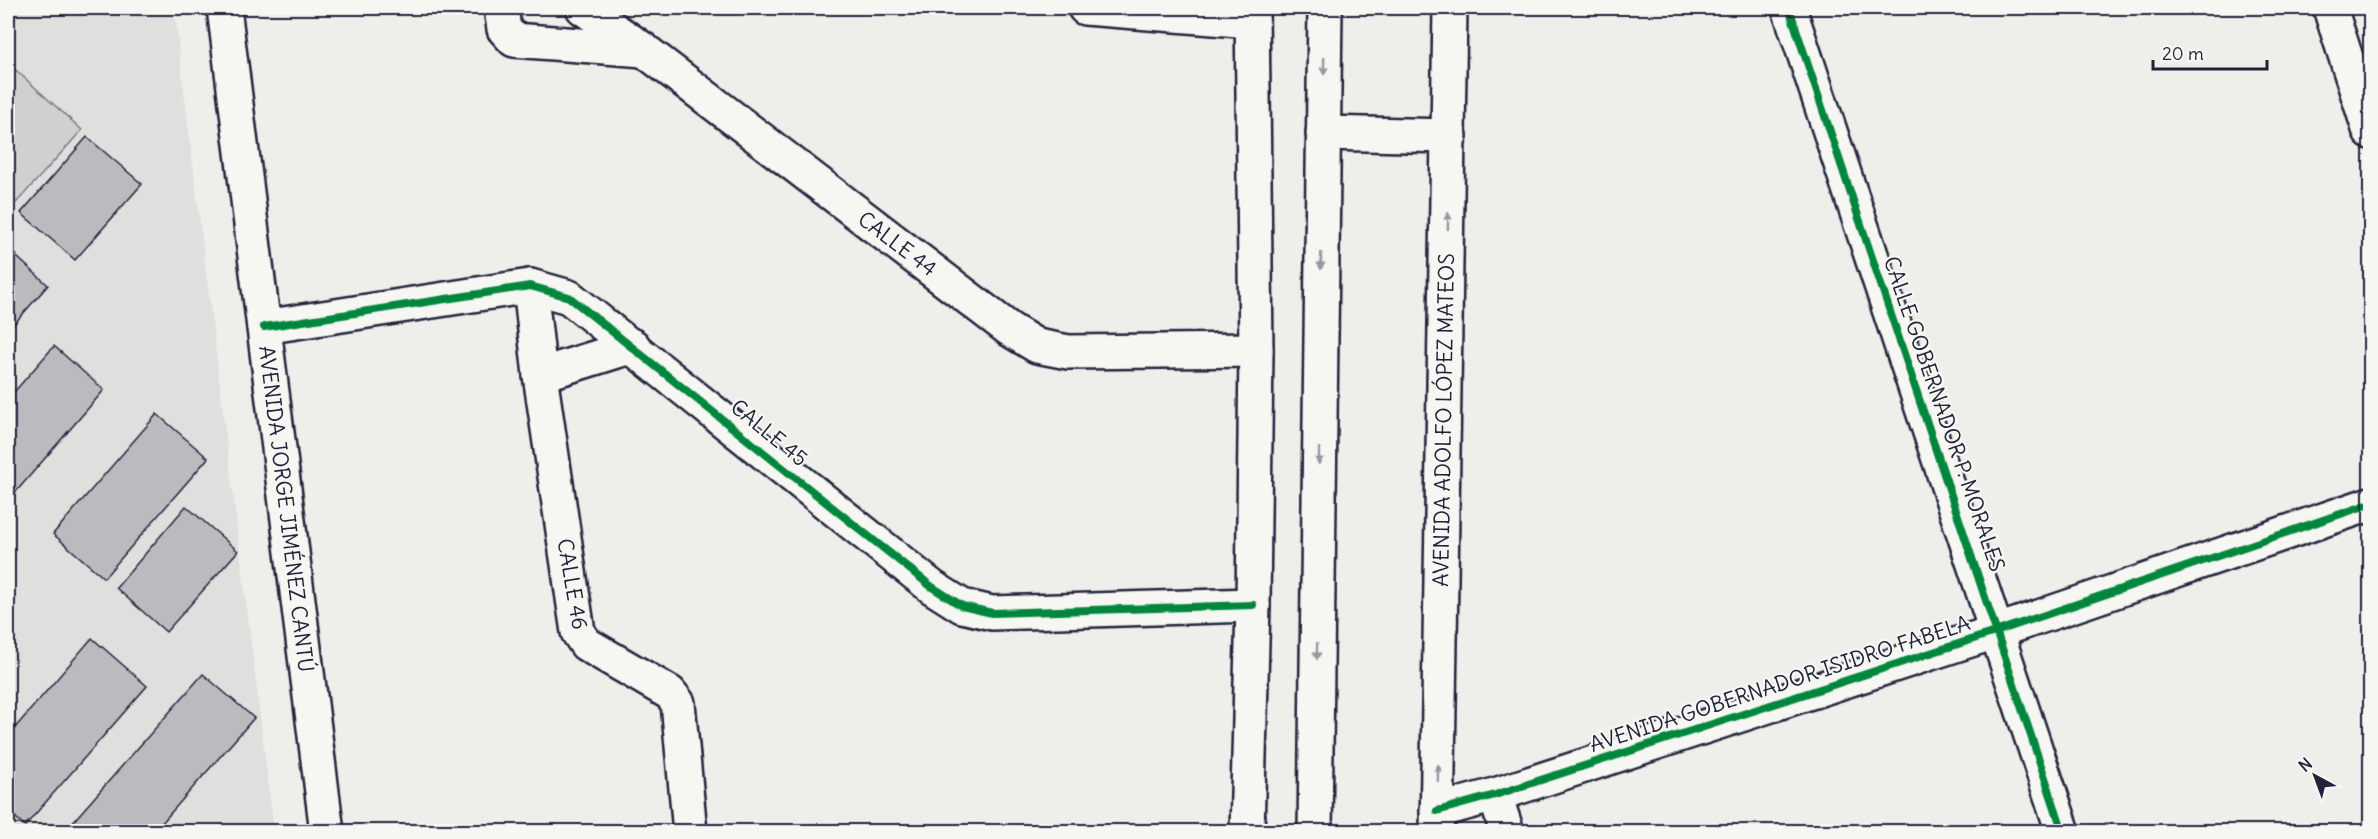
<svg xmlns="http://www.w3.org/2000/svg" width="2378" height="839" font-family="Delius,sans-serif">
<style>
.built{fill:#dfdfde}
.green{fill:#d0d0d1;stroke:#797986;stroke-width:1.5}
.building{fill:#bbbbbf;stroke:#22223b;stroke-width:1.5}
.lines{fill:none;stroke-linecap:round;stroke-linejoin:round}
.street-casing{stroke:#22223b;stroke-width:38}
.primary-casing{stroke:#22223b;stroke-width:38}
.street{stroke:#f6f6f2;stroke-width:33}
.primary{stroke:#f6f6f2;stroke-width:33}
.cycleway-casing{stroke:#f6f6f2;stroke-width:11}
.cycleway{stroke:#00873e;stroke-width:8}
.oneway{fill:#9797a0}
.labels{text-anchor:middle;stroke-width:4.5;stroke-linejoin:round;paint-order:stroke}
.street-label{font-size:21px;fill:#22223b;stroke:#f6f6f2}
</style>
<rect width="100%" height="100%" fill="#eeeeeb"/>
<filter id="ink" filterUnits="userSpaceOnUse"><feTurbulence type="fractalNoise" baseFrequency=".0167" numOctaves="2"/><feDisplacementMap in="SourceGraphic" scale="12" xChannelSelector="R" yChannelSelector="G"/><feConvolveMatrix kernelMatrix="1 2 1 2 8 2 1 2 1" color-interpolation-filters="sRGB"/></filter>
<g filter="url(#ink)">
<polygon class="built" points="8,8 174,8 274,831 8,831"/>
<polygon class="green" points="8,63 82,130 16,203 8,195"/>
<g class="building">
<polygon points="87,137 142,184 75,260 21,213"/>
<polygon points="8,249 48,285 8,331"/>
<polygon points="54,346 104,390 8,501 8,399"/>
<polygon points="157,414 208,458 104,578 53,534"/>
<polygon points="186,506 238,551 166,632 116,588"/>
<polygon points="92,638 147,686 25,826 8,811 8,736"/>
<polygon points="203,674 254,718 154,832 64,832"/>
</g>
<g class="lines">
<defs>
<g id="street">
<polyline points="224,8 327,832"/>
<polyline points="501,8 504,29 514,40 644,50"/>
<polyline points="583,8 644,50 1009,329 1037,346 1068,352 1256,350"/>
<polyline points="1085,8 1252,21"/>
<polyline points="1789,8 2063,832"/>
<polyline points="2330,8 2370,132"/>
<polyline points="530,286 540,375 578,632 586,644 670,693 678,703 690,832"/>
<polyline points="264,327 530,286 569,297 932,587 962,606 992,613 1253,605"/>
<polyline points="540,375 633,346"/>
<polyline points="1495,795 1507,832"/>
<polyline points="1437,811 1495,795 1998,631 2370,504"/>
<polyline points="1247,832 1253,605 1256,350 1252,8"/>
</g>
<g id="primary">
<polyline points="1323,133 1450,136"/>
<polyline points="1315,832 1325,8"/>
<polyline points="1437,832 1450,8"/>
</g>
</defs>
<use href="#street" class="street-casing"/>
<use href="#primary" class="primary-casing"/>
<use href="#street" class="street"/>
<use href="#primary" class="primary"/>
<defs>
<g id="cycleway">
<polyline points="1789,8 2063,832"/>
<polyline points="264,327 530,286 569,297 932,587 962,606 992,613 1253,605"/>
<polyline points="1437,811 1495,795 1998,631 2370,504"/>
</g>
</defs>
<use href="#cycleway" class="cycleway-casing"/>
<use href="#cycleway" class="cycleway"/>
</g>
<defs><path id="oneway-solid" d="M-6-.8H1V-3.2L6.5 0L1 3.2V.8H-6Z" transform="scale(1.5)"/></defs>
<g class="oneway">
<use href="#oneway-solid" transform="translate(1324 66) rotate(91)"/>
<use href="#oneway-solid" transform="translate(1448 221) rotate(-89)"/>
<use href="#oneway-solid" transform="translate(1321 261) rotate(91)"/>
<use href="#oneway-solid" transform="translate(1319 456) rotate(91)"/>
<use href="#oneway-solid" transform="translate(1317 651) rotate(91)"/>
<use href="#oneway-solid" transform="translate(1438 773) rotate(-89)"/>
</g>
</g>
<g class="labels">
<g class="street-label">
<text transform="translate(897 244) rotate(37)" y="7">CALLE 44</text>
<text transform="translate(1944 414) rotate(71)" y="7">CALLE GOBERNADOR P. MORALES</text>
<text transform="translate(1444 420) rotate(-89)" y="7">AVENIDA ADOLFO LÓPEZ MATEOS</text>
<text transform="translate(769 433) rotate(39)" y="7">CALLE 45</text>
<text transform="translate(286 509) rotate(83)" y="7">AVENIDA JORGE JIMÉNEZ CANTÚ</text>
<text transform="translate(572 584) rotate(80)" y="7">CALLE 46</text>
<text transform="translate(1780 684) rotate(-18)" y="7">AVENIDA GOBERNADOR ISIDRO FABELA</text>
</g>
</g>
<rect width="2378" height="839" fill="none" stroke="#f6f6f2" stroke-width="30"/>
<rect x="15" y="15" width="2348" height="809" fill="none" stroke="#22223b" stroke-width="2" filter="url(#ink)"/>
<g transform="translate(2315 776) rotate(319)" stroke="#f6f6f2" stroke-width="4.5" paint-order="stroke">
<path d="M0-4.5L10 22L0 15L-10 22Z" fill="#22223b"/>
<text y="-9" font-size="16" font-weight="bold" text-anchor="middle" fill="#22223b">N</text>
</g>
<path d="M2153 60v9h114v-9" fill="none" stroke="#22223b" stroke-width="3"/>
<text x="2162" y="60" font-size="18" fill="#22223b" stroke="#f6f6f2" stroke-width="4.5" paint-order="stroke">20 m</text>
</svg>
